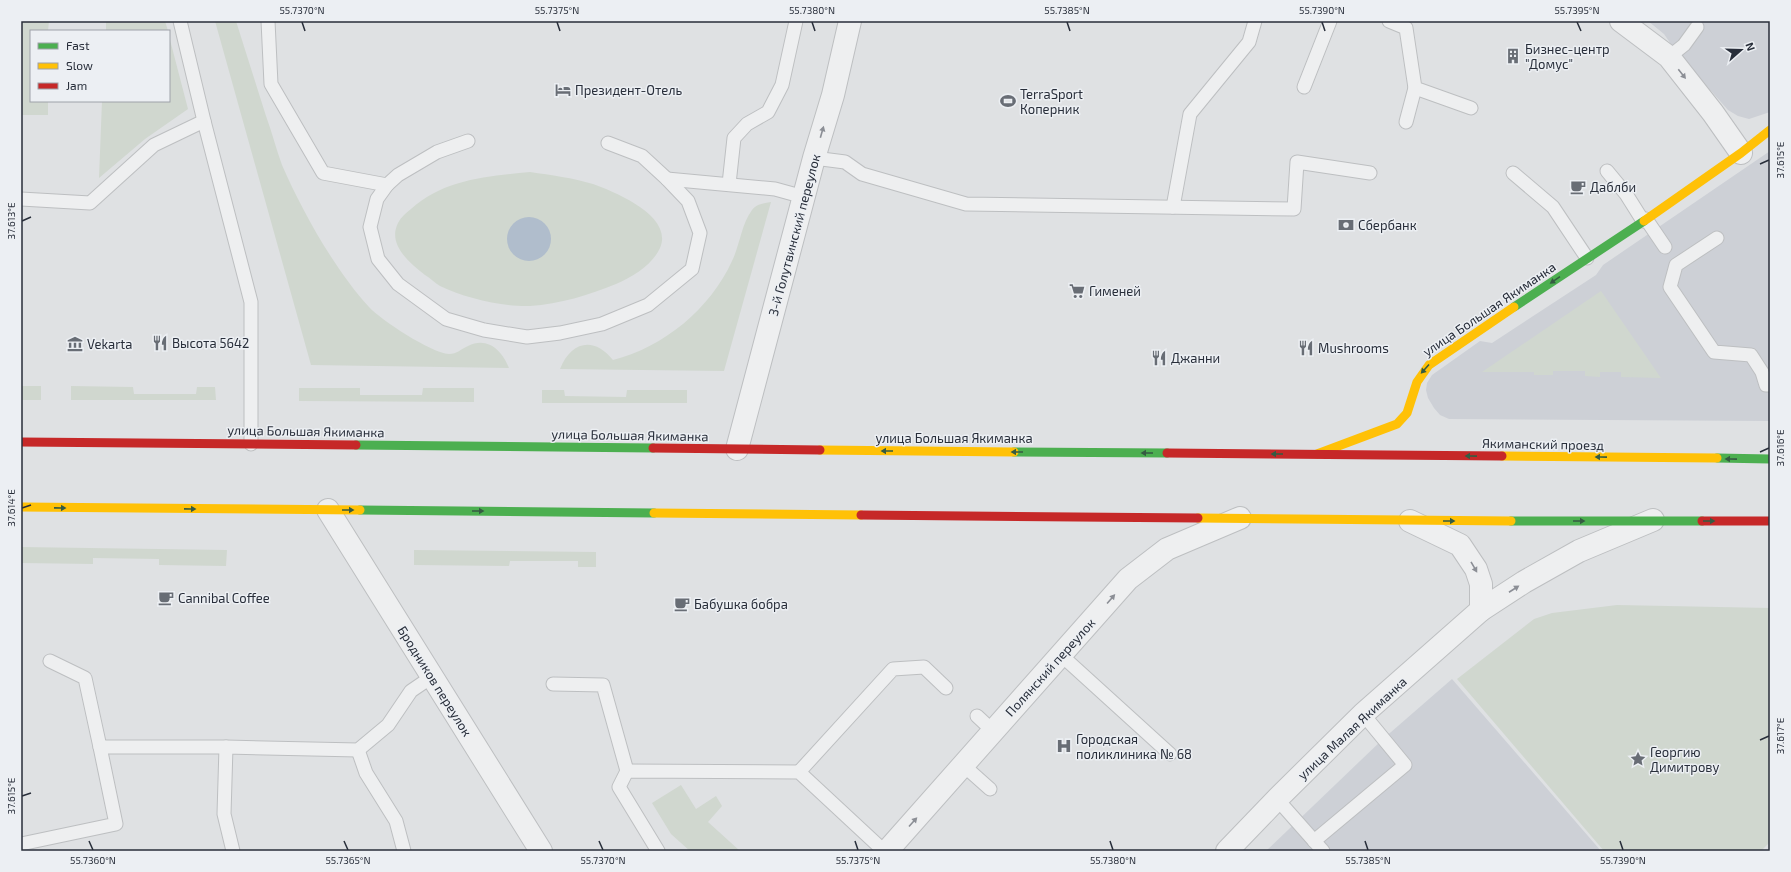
<svg xmlns="http://www.w3.org/2000/svg" width="1791" height="872" font-family="'Exo 2',sans-serif">
<style>
.built{fill:#cdd0d6}
.green{fill:#d0d7cf}
.water{fill:#b0bdcc}
.lines{fill:none;stroke-linecap:round;stroke-linejoin:round}
.lane-casing{stroke:#bdbfc1;stroke-width:15}
.street-casing{stroke:#bdbfc1;stroke-width:24}
.lane{stroke:#eeeff0;stroke-width:13}
.street{stroke:#eeeff0;stroke-width:22}
.fast{stroke:#4caf50;stroke-width:9}
.slow{stroke:#ffc107;stroke-width:9}
.jam{stroke:#c62828;stroke-width:9}
.oneway{fill:#8b8e95}
.oneway2{fill:#355b42}
.ticks{fill:none;stroke:#282e3a;stroke-width:1.5}
.labels{text-anchor:middle;stroke-width:3;stroke-linejoin:round;paint-order:stroke}
.poi-label{font-size:13px;fill:#282e3a;stroke:#eceff3;text-anchor:start}
.street-label{font-size:13px;fill:#282e3a;stroke:#eceff3}
.neatline{fill:none;stroke:#282e3a;stroke-width:1.5}
.ticks-label{font-size:10px;text-anchor:middle;fill:#282e3a}
</style>
<rect width="100%" height="100%" fill="#dfe1e3"/>
<g class="built">
<polygon points="1648,21 1770,21 1770,112 1749,119 1738,116 1728,110 1675,50 1664,34"/>
<polygon points="1770,151 1770,421 1449,419 1440,415 1434,408 1428,398 1426,390 1427,383 1432,375 1480,341 1492,343 1596,275 1603,265"/>
<polygon points="1452,679 1601,851 1266,851 1383,739"/>
</g>
<g class="green">
<polygon points="21,21 49,21 48,31 31,31 31,101 48,101 48,115 21,115"/>
<polygon points="106,21 165,21 168,31 106,31"/>
<path d="M215,21H236C246,53 256,84 266,116C272,132 276,149 282,165C302,211 335,270 369,307C381,320 431,353 449,354C457,354 461,349 468,346C487,336 502,350 509,368L311,365Z"/>
<polygon points="169,36 188,109 145,139 99,178 102,101 169,101"/>
<path d="M530,172C551,175 573,178 593,184C615,192 674,216 660,248C653,264 633,277 616,284C589,295 560,304 530,306C504,307 464,298 440,286C435,283 430,278 425,275C410,263 387,245 398,223C401,217 406,213 411,209C444,179 488,176 530,172Z"/>
<path d="M771,202L724,371L560,369C571,341 594,336 613,360C664,347 710,309 732,261C740,245 741,225 752,210C756,204 764,203 771,202Z"/>
<polygon points="1601,291 1661,378 1621,377 1621,372 1600,372 1600,377 1585,376 1585,371 1553,371 1553,375 1534,375 1534,372 1482,372"/>
<rect x="21" y="386" width="20" height="14"/>
<polygon points="71,386 133,387 134,394 196,394 197,387 215,387 216,400 71,400"/>
<polygon points="299,388 360,388 360,395 422,395 423,388 474,388 474,402 299,401"/>
<polygon points="542,390 564,390 565,396 626,397 627,390 687,390 687,403 542,403"/>
<polygon points="21,547 227,550 226,566 159,565 159,559 93,558 93,564 21,563"/>
<polygon points="414,550 596,552 596,567 578,567 578,561 510,561 509,566 414,565"/>
<polygon points="1617,605 1770,608 1770,842 1761,851 1604,851 1457,679 1534,619 1552,613"/>
<polygon points="681,785 696,809 716,796 722,806 708,822 740,851 690,851 671,834 652,803"/>
</g>
<circle class="water" cx="529" cy="239" r="22"/>
<g class="lines">
<defs>
<g id="lane">
<polyline points="180,21 204,121 251,302 251,444"/>
<polyline points="268,21 271,84 323,173 387,185"/>
<polyline points="1389,21 1406,28 1415,88 1471,108"/>
<polyline points="1669,57 1684,45 1697,27"/>
<polyline points="1304,87 1330,21"/>
<polyline points="1406,122 1415,88"/>
<polyline points="468,141 437,152 398,175 387,185 377,199 370,227 378,259 398,284 446,319 484,330 527,337 560,333 602,324 648,305 692,269 700,233 688,201 667,179 642,156 608,143"/>
<polyline points="814,158 845,162 862,174 966,204 1294,209 1297,162 1370,173"/>
<polyline points="1607,171 1626,194 1643,221"/>
<polyline points="1513,173 1553,207 1587,258"/>
<polyline points="667,179 775,189 804,197"/>
<polyline points="729,184 734,138 747,124 768,112 782,85 796,21"/>
<polyline points="21,199 90,203 154,145 204,121"/>
<polyline points="1173,207 1190,114 1249,42 1255,21"/>
<polyline points="1646,219 1665,247"/>
<polyline points="1717,238 1676,265 1670,287 1714,352 1751,355 1762,372 1766,385 1770,385"/>
<polyline points="1061,655 1170,754"/>
<polyline points="50,661 85,678 100,747"/>
<polyline points="553,684 603,685 627,771"/>
<polyline points="977,716 993,731"/>
<polyline points="358,750 366,773 396,821 404,851"/>
<polyline points="963,765 990,789"/>
<polyline points="799,772 893,669 924,667 946,688"/>
<polyline points="1277,799 1323,851"/>
<polyline points="1314,841 1405,765 1363,714"/>
<polyline points="21,844 116,824 100,747 226,747"/>
<polyline points="233,851 224,814 226,747 358,750 388,725 411,691 433,676"/>
<polyline points="658,851 619,787 627,771 799,772 884,851"/>
</g>
<g id="street">
<polyline points="1621,21 1669,57 1713,113 1741,153"/>
<polyline points="737,449 814,158 833,95 850,21"/>
<polyline points="328,510 541,851"/>
<polyline points="1410,521 1460,545 1476,569 1481,584 1481,610"/>
<polyline points="887,851 1128,579 1167,549 1240,518"/>
<polyline points="1227,851 1277,799 1363,714 1481,610 1524,582 1579,551 1653,520"/>
</g>
</defs>
<use href="#lane" class="lane-casing"/>
<use href="#street" class="street-casing"/>
<use href="#lane" class="lane"/>
<use href="#street" class="street"/>
<g class="fast">
<polyline points="1514,307 1644,221"/>
<polyline points="356,445 653,448"/>
<polyline points="1014,452 1167,453"/>
<polyline points="1717,458 1770,459"/>
<polyline points="360,510 654,513"/>
<polyline points="1511,521 1702,521"/>
</g>
<g class="slow">
<polyline points="1644,221 1741,153 1770,130"/>
<polyline points="820,450 1014,452"/>
<polyline points="1317,454 1397,424 1407,413 1417,382 1429,365 1514,307"/>
<polyline points="1502,456 1717,458"/>
<polyline points="21,507 360,510"/>
<polyline points="654,513 861,515"/>
<polyline points="1198,518 1511,521"/>
</g>
<g class="jam">
<polyline points="21,442 356,445"/>
<polyline points="653,448 820,450"/>
<polyline points="1167,453 1502,456"/>
<polyline points="861,515 1198,518"/>
<polyline points="1702,521 1770,521"/>
</g>
</g>
<defs><path id="oneway-solid" d="M-6-.8H1V-3.2L6.5 0L1 3.2V.8H-6Z"/></defs>
<g class="oneway">
<use href="#oneway-solid" transform="translate(1682 74) rotate(52)"/>
<use href="#oneway-solid" transform="translate(822 132) rotate(-74)"/>
<use href="#oneway-solid" transform="translate(1474 567) rotate(60)"/>
<use href="#oneway-solid" transform="translate(1514 589) rotate(-33)"/>
<use href="#oneway-solid" transform="translate(1111 599) rotate(-49)"/>
<use href="#oneway-solid" transform="translate(913 822) rotate(-48)"/>
</g>
<g class="oneway2">
<use href="#oneway-solid" transform="translate(1555 280) rotate(146)"/>
<use href="#oneway-solid" transform="translate(1425 369) rotate(132)"/>
<use href="#oneway-solid" transform="translate(887 451) rotate(-180)"/>
<use href="#oneway-solid" transform="translate(1017 452) rotate(-180)"/>
<use href="#oneway-solid" transform="translate(1147 453) rotate(-180)"/>
<use href="#oneway-solid" transform="translate(1277 454) rotate(-180)"/>
<use href="#oneway-solid" transform="translate(1471 456) rotate(-179)"/>
<use href="#oneway-solid" transform="translate(1601 457) rotate(-179)"/>
<use href="#oneway-solid" transform="translate(1731 459) rotate(-179)"/>
<use href="#oneway-solid" transform="translate(60 508) rotate(1)"/>
<use href="#oneway-solid" transform="translate(190 509) rotate(1)"/>
<use href="#oneway-solid" transform="translate(348 510)"/>
<use href="#oneway-solid" transform="translate(478 511)"/>
<use href="#oneway-solid" transform="translate(1449 521)"/>
<use href="#oneway-solid" transform="translate(1579 521)"/>
<use href="#oneway-solid" transform="translate(1709 521)"/>
</g>
<path class="ticks" d="M302,22L305,31M557,22L560,31M812,22L815,31M1067,22L1070,31M1322,22L1325,31M1577,22L1581,31M1760,164L1769,160M22,221L31,217M1760,452L1769,448M22,508L31,505M1760,740L1769,736M22,796L31,793M89,841L93,850M344,841L348,850M599,841L603,850M855,841L858,850M1110,841L1113,850M1365,841L1368,850M1620,841L1623,850"/>
<defs>
<symbol id="building-bare" viewBox="-9 -9 18 18"><path d="M-4-6H4V6H1V3H-1V6H-4ZM-2.5-4.3h1.7v1.8h-1.7ZM.8-4.3h1.7v1.8H.8ZM-2.5-1h1.7V.8h-1.7ZM.8-1h1.7V.8H.8Z" fill="#686d75" stroke="#eceff3" stroke-width="2.5" paint-order="stroke"/></symbol>
<symbol id="hotel-bare" viewBox="-9 -9 18 18"><path d="M-6-4.5h1.5V1H6V5H4.5V3h-9V5H-6ZM-4 0a1.8 1.8 0 1 1 3.6 0ZM.5 0V-2.5h3Q6-2.5 6 0Z" fill="#686d75" stroke="#eceff3" stroke-width="2.5" paint-order="stroke"/></symbol>
<symbol id="stadium-bare" viewBox="-9 -9 18 18"><path d="M0-5a6.5 5 0 1 0 0 10a6.5 5 0 1 0 0-10ZM-3.5-1.8h7v3.6h-7Z" fill="#686d75" stroke="#eceff3" stroke-width="2.5" paint-order="stroke"/></symbol>
<symbol id="cafe-bare" viewBox="-9 -9 18 18"><path d="M-5.5-4.5H6V0H3Q3 3.5 0 3.5H-2.5Q-5.5 3.5-5.5 0ZM3-3.2v2h1.7v-2ZM-6 4.5H4V6H-6Z" fill="#686d75" stroke="#eceff3" stroke-width="2.5" paint-order="stroke"/></symbol>
<symbol id="bank-bare" viewBox="-9 -9 18 18"><path d="M-6-4H6V4H-6ZM0-2.3a2.3 2.3 0 1 0 0 4.6a2.3 2.3 0 1 0 0-4.6Z" fill="#686d75" stroke="#eceff3" stroke-width="2.5" paint-order="stroke"/></symbol>
<symbol id="supermarket-bare" viewBox="-9 -9 18 18"><path d="M-6-5.5h2.5l.6 2H6L4.5 2H-2.5L-4.4-4H-6ZM-1.5 3.2a1.3 1.3 0 1 0 .1 0ZM3 3.2a1.3 1.3 0 1 0 .1 0Z" fill="#686d75" stroke="#eceff3" stroke-width="2.5" paint-order="stroke"/></symbol>
<symbol id="restaurant-bare" viewBox="-9 -9 18 18"><path d="M-5-6h1v4h1v-4h1v4h1v-4h1v5L-1.5 .5V6h-2V.5L-5-1ZM5-6V6H3V1.5H1.5Q1.5-4 5-6Z" fill="#686d75" stroke="#eceff3" stroke-width="2.5" paint-order="stroke"/></symbol>
<symbol id="museum-bare" viewBox="-9 -9 18 18"><path d="M0-6L6-3V-2H-6V-3ZM-5-1h2V3h-2ZM-1-1h2V3h-2ZM3-1h2V3H3ZM-6 4H6V6H-6Z" fill="#686d75" stroke="#eceff3" stroke-width="2.5" paint-order="stroke"/></symbol>
<symbol id="hospital-bare" viewBox="-9 -9 18 18"><path d="M-5-5h3v3.5h4V-5h3V5h-3V1.5h-4V5h-3Z" fill="#686d75" stroke="#eceff3" stroke-width="2.5" paint-order="stroke"/></symbol>
<symbol id="sight-bare" viewBox="-9 -9 18 18"><path d="M0-6L1.8-2.2L6-1.7L2.9 1.2L3.7 5.4L0 3.3L-3.7 5.4L-2.9 1.2L-6-1.7L-1.8-2.2Z" fill="#686d75" stroke="#eceff3" stroke-width="2.5" paint-order="stroke"/></symbol>
</defs>
<g fill-rule="evenodd">
<use href="#building-bare" x="1502" y="45" width="22" height="22"/>
<use href="#hotel-bare" x="552" y="79" width="22" height="22"/>
<use href="#stadium-bare" x="997" y="90" width="22" height="22"/>
<use href="#cafe-bare" x="1567" y="176" width="22" height="22"/>
<use href="#bank-bare" x="1335" y="214" width="22" height="22"/>
<use href="#supermarket-bare" x="1066" y="280" width="22" height="22"/>
<use href="#restaurant-bare" x="149" y="332" width="22" height="22"/>
<use href="#museum-bare" x="64" y="333" width="22" height="22"/>
<use href="#restaurant-bare" x="1295" y="337" width="22" height="22"/>
<use href="#restaurant-bare" x="1148" y="347" width="22" height="22"/>
<use href="#cafe-bare" x="155" y="587" width="22" height="22"/>
<use href="#cafe-bare" x="671" y="593" width="22" height="22"/>
<use href="#hospital-bare" x="1053" y="735" width="22" height="22"/>
<use href="#sight-bare" x="1627" y="748" width="22" height="22"/>
</g>
<g class="labels">
<g class="poi-label">
<text x="1525" y="54">Бизнес-центр<tspan x="1525" dy="15">"Домус"</tspan></text>
<text x="575" y="95">Президент-Отель</text>
<text x="1020" y="99">TerraSport<tspan x="1020" dy="15">Коперник</tspan></text>
<text x="1590" y="192">Даблби</text>
<text x="1358" y="230">Сбербанк</text>
<text x="1089" y="296">Гименей</text>
<text x="172" y="348">Высота 5642</text>
<text x="87" y="349">Vekarta</text>
<text x="1318" y="353">Mushrooms</text>
<text x="1171" y="363">Джанни</text>
<text x="178" y="603">Cannibal Coffee</text>
<text x="694" y="609">Бабушка бобра</text>
<text x="1076" y="744">Городская<tspan x="1076" dy="15">поликлиника № 68</tspan></text>
<text x="1650" y="757">Георгию<tspan x="1650" dy="15">Димитрову</tspan></text>
</g>
<g class="street-label">
<text transform="translate(794 235) rotate(-75)" y="5">3-й Голутвинский переулок</text>
<text transform="translate(1489 309) rotate(-34)" y="5">улица Большая Якиманка</text>
<text transform="translate(306 431) rotate(1)" y="5">улица Большая Якиманка</text>
<text transform="translate(630 435) rotate(1)" y="5">улица Большая Якиманка</text>
<text x="954" y="443">улица Большая Якиманка</text>
<text transform="translate(1543 444) rotate(1)" y="5">Якиманский проезд</text>
<text transform="translate(1050 667) rotate(-48)" y="5">Полянский переулок</text>
<text transform="translate(435 681) rotate(58)" y="5">Бродников переулок</text>
<text transform="translate(1352 728) rotate(-43)" y="5">улица Малая Якиманка</text>
</g>
</g>
<rect width="1791" height="872" fill="none" stroke="#eceff3" stroke-width="44"/>
<rect x="30" y="30" width="140" height="72" fill="#eceff3" stroke="#9ea2a9"/>
<rect x="38" y="43" width="20" height="6" fill="#4caf50" stroke="#9ea2a9"/>
<text x="66" y="50" font-size="12" fill="#282e3a">Fast</text>
<rect x="38" y="63" width="20" height="6" fill="#ffc107" stroke="#9ea2a9"/>
<text x="66" y="70" font-size="12" fill="#282e3a">Slow</text>
<rect x="38" y="83" width="20" height="6" fill="#c62828" stroke="#9ea2a9"/>
<text x="66" y="90" font-size="12" fill="#282e3a">Jam</text>
<g transform="translate(1741 50) rotate(70)" stroke="#eceff3" stroke-width="3" paint-order="stroke">
<path d="M0-3L7 15L0 10L-7 15Z" fill="#282e3a"/>
<text y="-6" font-size="11" font-weight="bold" text-anchor="middle" fill="#282e3a">N</text>
</g>
<rect x="22" y="22" width="1747" height="828" class="neatline"/>
<g class="ticks-label">
<text x="302" y="14">55.7370°N</text>
<text x="557" y="14">55.7375°N</text>
<text x="812" y="14">55.7380°N</text>
<text x="1067" y="14">55.7385°N</text>
<text x="1322" y="14">55.7390°N</text>
<text x="1577" y="14">55.7395°N</text>
<text transform="translate(1780 160) rotate(-90)" y="4">37.615°E</text>
<text transform="translate(11 221) rotate(-90)" y="4">37.613°E</text>
<text transform="translate(1780 448) rotate(-90)" y="4">37.616°E</text>
<text transform="translate(11 508) rotate(-90)" y="4">37.614°E</text>
<text transform="translate(1780 736) rotate(-90)" y="4">37.617°E</text>
<text transform="translate(11 796) rotate(-90)" y="4">37.615°E</text>
<text x="93" y="864">55.7360°N</text>
<text x="348" y="864">55.7365°N</text>
<text x="603" y="864">55.7370°N</text>
<text x="858" y="864">55.7375°N</text>
<text x="1113" y="864">55.7380°N</text>
<text x="1368" y="864">55.7385°N</text>
<text x="1623" y="864">55.7390°N</text>
</g>
</svg>
